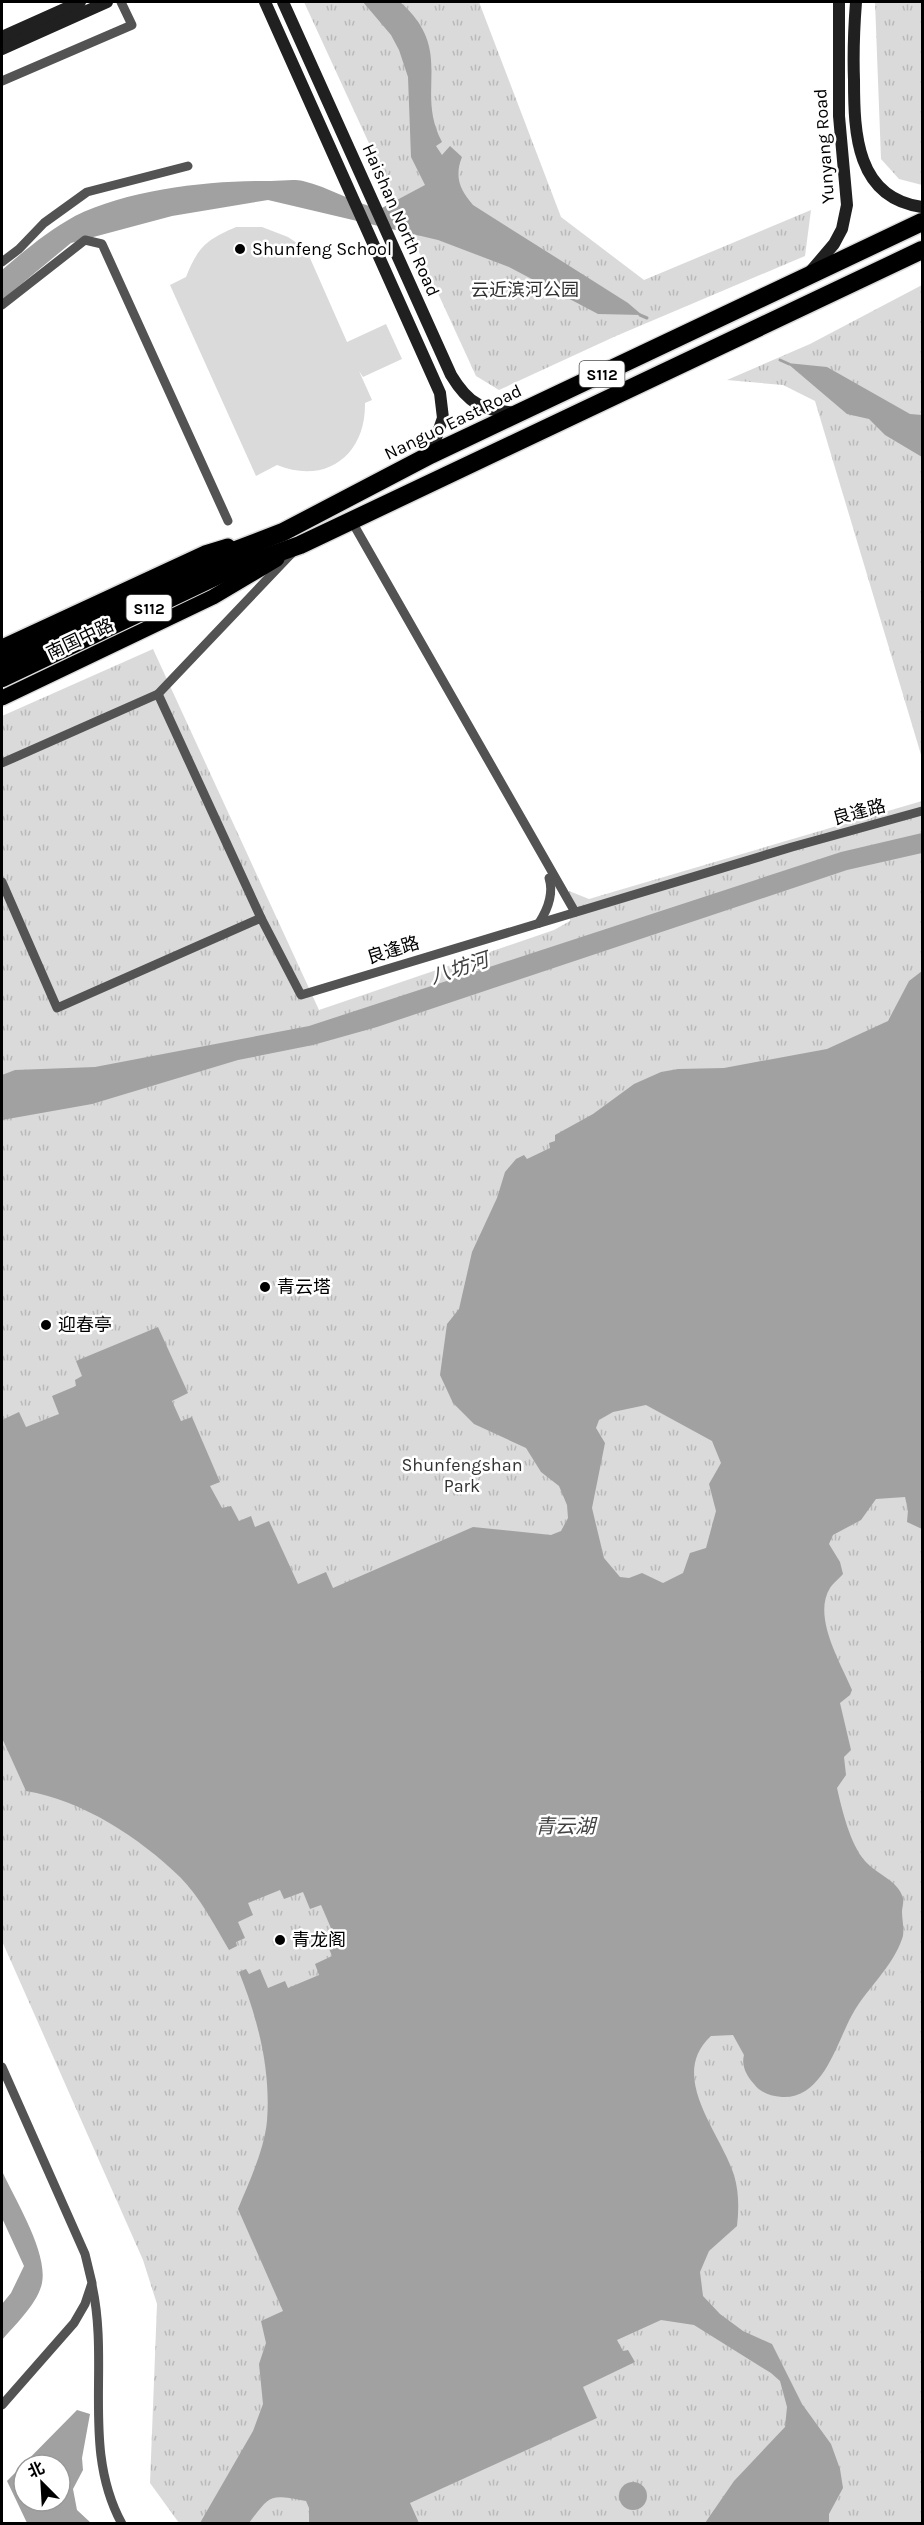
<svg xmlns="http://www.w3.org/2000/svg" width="924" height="2525" font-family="Karla,'Noto Sans SC',sans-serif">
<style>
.park{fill:url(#park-tufts)}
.pitch{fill:#dadada}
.water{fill:#a1a1a1;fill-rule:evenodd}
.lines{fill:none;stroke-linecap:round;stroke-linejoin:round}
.stream{stroke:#a1a1a1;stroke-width:3}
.primary-casing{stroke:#dbdbdb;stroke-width:18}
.highway-casing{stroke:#dbdbdb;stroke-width:21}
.street{stroke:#535353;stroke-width:9}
.secondary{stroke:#202020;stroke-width:12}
.primary{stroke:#000;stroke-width:15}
.highway{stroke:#000;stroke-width:18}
.poi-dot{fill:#000;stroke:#fff;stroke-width:2}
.labels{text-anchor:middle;stroke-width:5;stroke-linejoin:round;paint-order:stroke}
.shield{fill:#fff;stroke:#4c4c4c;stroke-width:1.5}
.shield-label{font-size:16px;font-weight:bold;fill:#000}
.street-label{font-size:18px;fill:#000;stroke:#fff}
.poi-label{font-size:18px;fill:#000;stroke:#fff;text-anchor:start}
.park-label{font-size:18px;fill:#313131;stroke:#fff}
.water-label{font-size:20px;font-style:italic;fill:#424242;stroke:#fff}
</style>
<defs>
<pattern id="park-tufts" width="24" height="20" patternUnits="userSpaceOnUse" patternTransform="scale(1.5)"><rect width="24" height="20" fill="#dadada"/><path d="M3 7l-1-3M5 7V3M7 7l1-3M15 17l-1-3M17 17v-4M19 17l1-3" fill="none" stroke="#b9b9b9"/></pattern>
</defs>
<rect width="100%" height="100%" fill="#fff"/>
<g class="park">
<polygon points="304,2 479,2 561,217 644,280 811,210 805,256 616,336 499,390 476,376"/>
<polygon points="875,2 922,2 922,185 899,179 881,159"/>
<polygon points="922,285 922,758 815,401 783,385 727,380 810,344"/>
<polygon points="153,649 319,1010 554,930 570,921 569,891 589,899 922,801 922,2523 179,2523 150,2483 157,2304 143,2260 2,1941 2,716"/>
</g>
<path class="pitch" d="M236,227H262L288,237L306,249L347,342L386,324L402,359L363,377L359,371L372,400L365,403C366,455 326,485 277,465L256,476L170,285L186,277C198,247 206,240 236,227Z"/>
<g class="water">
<path d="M363,2H400C456,51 414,90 442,142L436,146L442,155L450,146L462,157C454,177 460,190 473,205L628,303L642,315L598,314L509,267L438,240L268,200L172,216L71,243L2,300V270C25,250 48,231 75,216C129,189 212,180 271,181C281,181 294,179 303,181C329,187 353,203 380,209L425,185L411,157L408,77L399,50L391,35Z"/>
<polygon points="787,363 827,367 910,414 922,415 922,457 885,435 869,419 847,414"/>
<polygon points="922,833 922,853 847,870 377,1027 313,1045 238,1060 92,1104 2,1120 2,1075 15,1070 95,1067 309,1026 841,852"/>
<path d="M922,971V1529L907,1522L908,1510L905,1497L876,1499L861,1520L833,1535L829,1544L840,1562L843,1574C839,1579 833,1583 830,1588C812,1617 841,1663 852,1690L850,1695L840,1703L851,1750L844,1757L846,1775L837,1788C842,1810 850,1844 865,1861C876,1874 898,1880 903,1898C904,1902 902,1908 902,1912C902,1920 905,1932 902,1939C892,1968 866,1989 852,2015C836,2044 823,2099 782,2097C770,2096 761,2093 754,2084C747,2076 741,2066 744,2055L733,2035L711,2036C667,2076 721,2133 734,2175C739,2192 739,2209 737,2226L709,2251L700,2272L703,2296L720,2314L743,2331L772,2344L802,2404L831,2444L840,2469L843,2488L829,2514V2523H705L734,2481L785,2427L787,2407L780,2381L771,2373L694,2325L661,2320L617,2340L623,2351L628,2350L635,2362L583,2387L597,2418L410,2503L419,2523H309V2508L306,2501C269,2494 271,2494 249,2523H200L253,2431L263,2404L259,2364L266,2343L261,2321L283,2311L238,2209C249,2182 264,2151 267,2121C271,2070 258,2019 239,1972L246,1969L249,1974L260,1969L268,1988L285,1981L288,1988L319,1975L315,1964L332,1956L325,1939L334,1935L321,1905L310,1909L303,1892L284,1899L280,1890L248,1903L253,1915L238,1922L245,1938L236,1942L237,1946L229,1950C215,1926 200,1897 180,1877C140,1838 82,1800 26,1791L2,1738V1420L19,1412L26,1427L59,1414L52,1396L76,1386L75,1380L82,1376L76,1361L158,1327L188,1393L172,1401L181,1421L192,1417L220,1482L210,1486L222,1508L231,1506L239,1521L251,1516L255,1527L269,1521L298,1584L326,1572L333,1588L473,1527L551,1535L561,1531L568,1518L567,1505L559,1486L541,1472L526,1448L474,1424L453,1403L440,1375L447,1324L459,1309L472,1252L497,1198L505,1172L516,1159L524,1155L527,1159L550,1148L549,1143L555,1141V1135L593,1114L634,1084L661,1072L678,1069L724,1068L827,1049L888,1021L909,981ZM646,1405L712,1441L721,1463L709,1484L716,1511L706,1548L690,1553L683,1573L663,1583L642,1573L629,1578L620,1577L604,1558L592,1508L605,1443L596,1428L599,1420L613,1412Z"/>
<path d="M2,2171C15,2200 48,2252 42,2283C38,2303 15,2325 2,2340V2304L11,2293L24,2266L2,2218Z"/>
<path d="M77,2410L90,2414L82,2458L83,2470L73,2489L77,2510L91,2523H27L7,2481ZM24,2465H60V2501H24Z"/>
<circle cx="633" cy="2496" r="14"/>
</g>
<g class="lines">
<g class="stream">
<polyline points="640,315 647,318"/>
<polyline points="780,360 789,364"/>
</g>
<defs>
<g id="primary">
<polyline points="2,647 205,553 228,546"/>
<polyline points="2,698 213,597 277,559"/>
</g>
<g id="highway">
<polyline points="2,660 223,555 283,532 430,455 922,222"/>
<polyline points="2,678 229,570 300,545 922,250"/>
</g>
</defs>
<use href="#primary" class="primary-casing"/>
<use href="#highway" class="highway-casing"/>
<g class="street">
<polyline points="2,81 132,25 121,2"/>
<polyline points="2,262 19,249 44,223 87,192 188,166"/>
<polyline points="2,305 85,240 102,244 228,521"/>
<polyline points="351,520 575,912"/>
<polyline points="158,694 261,918"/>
<polyline points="2,763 158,694 295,550"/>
<polyline points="2,882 57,1008 261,918 301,995 792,847 922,811"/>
<path d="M539,923C548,909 554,894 549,878"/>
<polyline points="2,2067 85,2254 92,2283 85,2304 74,2323 2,2405"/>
<path d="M92,2285C110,2366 81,2449 122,2524"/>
</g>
<g class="secondary">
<polyline points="265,2 440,393 443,418 430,455"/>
<path d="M283,2L451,375C469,405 482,410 517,413"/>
<path d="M856,2C854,28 853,54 854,80C854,133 856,198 922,207"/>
<polyline points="2,37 80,2"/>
<polyline points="2,49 107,2"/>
<polyline points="811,271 834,244 842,229 847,205 839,116 839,2"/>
</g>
<use href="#primary" class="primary"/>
<use href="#highway" class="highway"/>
</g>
<g class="poi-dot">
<circle cx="240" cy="249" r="6"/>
<circle cx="265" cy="1287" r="6"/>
<circle cx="46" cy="1325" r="6"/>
<circle cx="280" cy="1940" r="6"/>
</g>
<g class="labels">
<g class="shield">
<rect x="579.5" y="361" width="45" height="26" rx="4.5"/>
<rect x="126.5" y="595" width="45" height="26" rx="4.5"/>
</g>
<g class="shield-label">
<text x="602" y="380">S112</text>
<text x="149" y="614">S112</text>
</g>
<g class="street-label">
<text transform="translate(824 146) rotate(-94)" y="6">Yunyang Road</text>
<text transform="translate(401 220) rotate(66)" y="6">Haishan North Road</text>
<text transform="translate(453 422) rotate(-26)" y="6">Nanguo East Road</text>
<text transform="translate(80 639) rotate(-25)" y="6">南国中路</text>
<text transform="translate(859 812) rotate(-15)" y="6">良逢路</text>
<text transform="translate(393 950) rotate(-17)" y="6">良逢路</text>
</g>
<g class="poi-label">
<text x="252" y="255">Shunfeng School</text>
<text x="277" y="1293">青云塔</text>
<text x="58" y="1331">迎春亭</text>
<text x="292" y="1946">青龙阁</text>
</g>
<g class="park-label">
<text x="525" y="296">云近滨河公园</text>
<text x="462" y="1471">Shunfengshan<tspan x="462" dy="21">Park</tspan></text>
</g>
<g class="water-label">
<text transform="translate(459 968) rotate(-18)" y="7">八坊河</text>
<text x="565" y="1833">青云湖</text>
</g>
</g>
<rect width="924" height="2525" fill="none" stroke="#000000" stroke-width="6"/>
<g transform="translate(42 2483) rotate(336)"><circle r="28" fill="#ffffff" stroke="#999999" stroke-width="1.5"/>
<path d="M0-4.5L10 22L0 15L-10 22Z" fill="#000000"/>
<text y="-9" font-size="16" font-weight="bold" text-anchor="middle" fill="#000000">北</text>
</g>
</svg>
